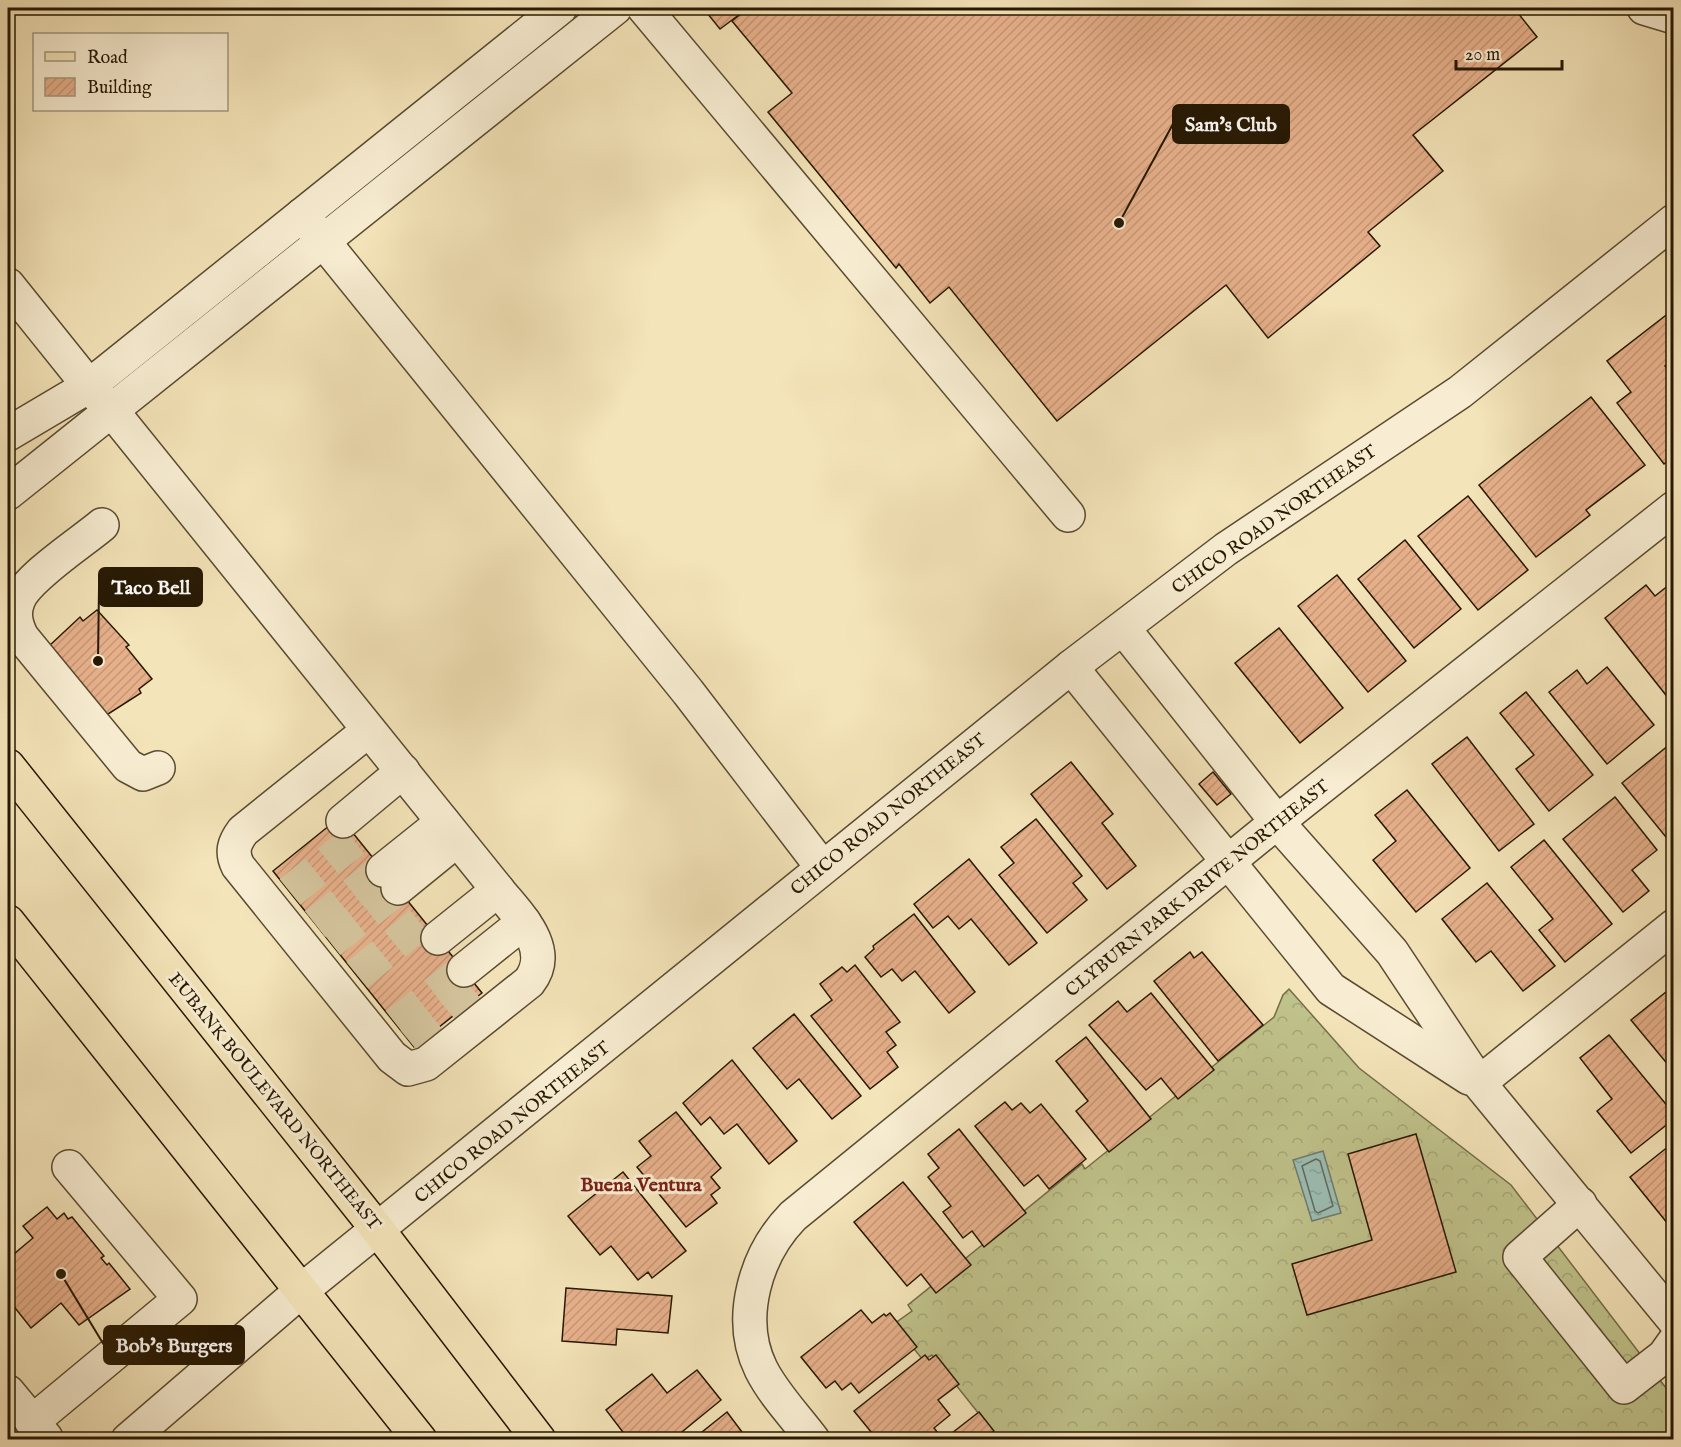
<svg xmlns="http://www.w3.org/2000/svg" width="1681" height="1447" font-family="'IM FELL English',serif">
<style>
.forest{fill:url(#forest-crowns);stroke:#736d47;stroke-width:1.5}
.water{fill:url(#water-ripples);stroke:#6d7c6d;stroke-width:1.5}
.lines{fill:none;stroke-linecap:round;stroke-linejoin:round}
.shore{stroke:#616b5c;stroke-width:1.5}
.building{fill:url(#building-hatch);stroke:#261803;stroke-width:1.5}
.minor-tunnel{stroke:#d5c59e;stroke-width:33;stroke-dasharray:33 16;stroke-linecap:butt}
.minor-casing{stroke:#5a4b30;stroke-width:36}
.major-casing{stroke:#261803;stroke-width:36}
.minor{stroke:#f8edd2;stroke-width:33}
.major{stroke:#f4e4b9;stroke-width:33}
.labels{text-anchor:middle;stroke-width:6;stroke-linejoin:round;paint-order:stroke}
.street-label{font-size:18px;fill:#261803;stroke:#f8edd2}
.neighbourhood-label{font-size:20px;font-weight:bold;fill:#7a1f14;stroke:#f8edd2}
.leader{fill:none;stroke:#261803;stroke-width:2}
.callout-dot{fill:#261803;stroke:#f8edd2;stroke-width:2}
.callout{fill:#261803;stroke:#261803;stroke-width:2}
.callout-label{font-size:20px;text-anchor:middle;font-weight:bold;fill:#fff}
</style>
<defs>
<pattern id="forest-crowns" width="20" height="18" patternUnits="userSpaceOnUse" patternTransform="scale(1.5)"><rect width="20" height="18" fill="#c0c28b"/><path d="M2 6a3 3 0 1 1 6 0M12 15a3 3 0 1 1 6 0" fill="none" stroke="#a5a676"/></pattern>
<pattern id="water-ripples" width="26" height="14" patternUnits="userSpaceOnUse" patternTransform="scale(1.5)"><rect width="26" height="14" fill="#9cbeb4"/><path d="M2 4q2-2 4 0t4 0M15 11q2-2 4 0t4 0" fill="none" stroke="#86a399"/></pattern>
<pattern id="building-hatch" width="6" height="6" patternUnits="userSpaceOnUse" patternTransform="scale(1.5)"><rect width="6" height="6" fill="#e7b08b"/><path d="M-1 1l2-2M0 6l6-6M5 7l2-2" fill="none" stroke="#c69776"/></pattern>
</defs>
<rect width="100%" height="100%" fill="#f4e4b9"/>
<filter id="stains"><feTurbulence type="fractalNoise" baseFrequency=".00333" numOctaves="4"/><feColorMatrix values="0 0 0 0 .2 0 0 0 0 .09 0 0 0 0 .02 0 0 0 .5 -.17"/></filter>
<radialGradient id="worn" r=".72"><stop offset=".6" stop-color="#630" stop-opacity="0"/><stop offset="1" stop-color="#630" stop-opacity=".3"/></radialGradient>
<polygon class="forest" points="1289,989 1359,1068 1511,1185 1673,1397 1673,1439 999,1439 932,1355 923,1360 894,1324 912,1311 908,1305 1082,1164 1085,1169 1274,1017 1283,995"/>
<polygon class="water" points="1323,1151 1341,1213 1312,1221 1293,1160"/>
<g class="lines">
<polygon class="shore" points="1316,1159 1320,1161 1333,1206 1318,1213 1315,1211 1302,1166"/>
</g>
<g class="building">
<polygon points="703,8 748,8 720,29"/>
<polygon points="748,8 1514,8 1537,37 1413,135 1443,171 1368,232 1380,246 1268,338 1226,285 1057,421 949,287 930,303 899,264 896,268 768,112 792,93 732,21"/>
<polygon points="1674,309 1674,360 1665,366 1674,377 1674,456 1664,464 1617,403 1631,392 1607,361"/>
<polygon points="1591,397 1645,465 1586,510 1590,515 1536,557 1479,485"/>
<polygon points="1468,496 1528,570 1478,610 1418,536"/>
<polygon points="1405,540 1461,609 1414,648 1358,579"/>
<polygon points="1337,575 1406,661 1368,692 1298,606"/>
<polygon points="1674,581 1674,703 1673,704 1605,618 1646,585 1655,596"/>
<polygon points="97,610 129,645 126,647 152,679 139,689 141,693 105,716 49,646 80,617 83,621"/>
<polygon points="1279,628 1343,708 1300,743 1235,663"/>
<polygon points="1607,667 1654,725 1607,764 1549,692 1577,670 1587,684"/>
<polygon points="1526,692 1593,775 1549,811 1516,769 1534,755 1500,713"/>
<polygon points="1467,737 1534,824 1499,851 1432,764"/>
<polygon points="1669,745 1674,750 1674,847 1622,783"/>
<polygon points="1071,762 1113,814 1102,823 1136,866 1107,889 1031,794"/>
<polygon points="1213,772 1231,794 1217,805 1199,784"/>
<polygon points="1407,790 1470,868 1416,912 1373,860 1396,841 1375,815"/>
<polygon points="1615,797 1657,850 1632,870 1649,891 1623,912 1563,839"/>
<polygon points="340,817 482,993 414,1047 273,871"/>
<polygon points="1036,819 1082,876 1073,883 1087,900 1047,933 999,875 1014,863 1001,847"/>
<polygon points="1544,840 1612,924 1565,962 1539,930 1553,919 1511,867"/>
<polygon points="969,859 1037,943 1009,965 971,919 959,929 948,916 933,928 914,904"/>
<polygon points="1487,883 1555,966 1523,991 1491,951 1476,962 1442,919"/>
<polygon points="914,914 975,992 949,1013 915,971 902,981 892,969 881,977 865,957 874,949 873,946"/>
<polygon points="1190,952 1194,958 1202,952 1263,1025 1218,1061 1154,981"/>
<polygon points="855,965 900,1022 886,1032 896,1045 887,1052 898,1067 870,1089 811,1016 832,1000 820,984 842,967 847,972"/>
<polygon points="1671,988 1674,991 1674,1072 1631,1020"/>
<polygon points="1151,993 1214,1070 1178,1099 1161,1078 1146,1090 1089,1025 1118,1001 1127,1012"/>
<polygon points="794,1014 861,1096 832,1119 799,1079 787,1089 753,1048"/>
<polygon points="1609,1035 1674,1114 1674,1119 1631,1153 1597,1111 1612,1099 1580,1058"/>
<polygon points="1086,1037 1151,1119 1109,1152 1076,1111 1088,1101 1056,1061"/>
<polygon points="732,1060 797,1141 769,1164 737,1124 724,1134 710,1117 701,1125 683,1103"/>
<polygon points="1005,1102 1012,1110 1021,1103 1030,1113 1041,1104 1086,1159 1049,1189 1038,1175 1024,1186 975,1126"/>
<polygon points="676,1112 721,1168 711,1177 720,1188 711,1195 717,1203 686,1227 637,1167 651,1156 639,1141"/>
<polygon points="959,1129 1026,1213 984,1247 972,1231 963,1238 943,1212 951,1206 928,1177 939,1168 928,1154"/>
<polygon points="1416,1134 1456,1272 1307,1315 1292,1264 1372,1240 1348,1154"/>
<polygon points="1674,1142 1674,1220 1668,1224 1630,1177"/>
<polygon points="623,1172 686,1251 652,1278 648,1272 638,1280 611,1246 600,1255 568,1216"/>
<polygon points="903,1182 971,1265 936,1293 921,1274 907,1286 854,1222"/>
<polygon points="47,1207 57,1219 64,1213 68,1219 72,1217 104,1256 101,1258 107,1265 109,1263 130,1289 79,1325 61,1303 31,1328 8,1299 8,1272 13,1267 8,1259 33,1238 23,1226"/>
<polygon points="566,1288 672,1296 668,1333 617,1329 616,1345 562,1341"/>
<polygon points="861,1310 872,1323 884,1314 886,1316 890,1313 917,1347 859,1393 851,1383 842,1390 835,1381 826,1388 801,1357"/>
<polygon points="925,1355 929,1360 936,1355 959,1384 938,1400 950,1415 934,1428 938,1433 930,1440 866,1440 872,1433 854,1411"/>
<polygon points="697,1370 721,1400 672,1440 653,1440 649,1435 643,1440 629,1440 606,1410 652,1374 667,1393"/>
<polygon points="727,1412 748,1440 692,1440"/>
<polygon points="979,1412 994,1431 991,1433 996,1440 943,1440"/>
</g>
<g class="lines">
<g class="minor-tunnel">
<polyline points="290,892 357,838"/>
<polyline points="315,924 383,870"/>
<polyline points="330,942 398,888"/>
<polyline points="357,975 424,920"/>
<polyline points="396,1024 464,970"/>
<polyline points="411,1043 478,988"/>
</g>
<defs>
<g id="minor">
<polyline points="644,8 1068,515"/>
<polyline points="1644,8 1674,17"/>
<polyline points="302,215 688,692 822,867"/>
<path d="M8,285L89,386L112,411L498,890C518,915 555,949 529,982L426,1064L408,1069L392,1057L238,866C231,852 234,843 243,831L369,730"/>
<polyline points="8,434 89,386 560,8"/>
<polyline points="8,493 615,8"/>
<path d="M102,525C82,542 26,578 18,601C13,614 16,625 22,637L128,766L143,774L158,768"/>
<polyline points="1123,628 1277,822 1392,952 1479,1083 1674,1320"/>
<polyline points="1071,667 1331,989 1469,1078"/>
<polyline points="343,821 403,771"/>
<polyline points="383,870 443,822"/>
<polyline points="398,888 457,840"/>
<polyline points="438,938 498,890"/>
<polyline points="464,970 524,922"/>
<polyline points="1479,1083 1674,926"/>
<polyline points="1580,1204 1520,1257 1624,1387 1664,1356 1674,1342"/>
<polyline points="8,1392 46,1438"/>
<polyline points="32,1422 180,1299 69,1167"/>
<polyline points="128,1440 301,1291 1071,667 1226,549 1460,392 1674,221"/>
<path d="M813,1440C796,1417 774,1395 761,1369C736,1318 756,1254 793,1216L1277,822L1674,508"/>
</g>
<g id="major">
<polyline points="8,766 378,1230 539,1440"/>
<polyline points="8,922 420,1440"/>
</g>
</defs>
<use href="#minor" class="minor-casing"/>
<use href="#major" class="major-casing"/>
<use href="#minor" class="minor"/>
<use href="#major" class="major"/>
</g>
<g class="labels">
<g class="street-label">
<text transform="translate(1274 519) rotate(-35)" y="6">CHICO ROAD NORTHEAST</text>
<text transform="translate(888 814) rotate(-39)" y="6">CHICO ROAD NORTHEAST</text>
<text transform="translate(1197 888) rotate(-39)" y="6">CLYBURN PARK DRIVE NORTHEAST</text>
<text transform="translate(275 1101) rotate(51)" y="6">EUBANK BOULEVARD NORTHEAST</text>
<text transform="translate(512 1122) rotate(-39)" y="6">CHICO ROAD NORTHEAST</text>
</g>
<g class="neighbourhood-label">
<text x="641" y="1191">Buena Ventura</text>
</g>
</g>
<path class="leader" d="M1119 223L1173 124M98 661L99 587M61 1274L104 1345"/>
<g class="callout-dot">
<circle cx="1119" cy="223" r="6"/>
<circle cx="98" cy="661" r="6"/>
<circle cx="61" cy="1274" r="6"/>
</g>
<g class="callout">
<rect x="1173" y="105" width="116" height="38" rx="6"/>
<rect x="99" y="568" width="103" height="38" rx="6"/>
<rect x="104" y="1326" width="140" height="38" rx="6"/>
</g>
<g class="callout-label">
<text x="1231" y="131">Sam's Club</text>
<text x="151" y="594">Taco Bell</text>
<text x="174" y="1352">Bob's Burgers</text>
</g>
<rect width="1681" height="1447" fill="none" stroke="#f4e4b9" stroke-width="30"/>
<rect x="9" y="9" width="1663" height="1429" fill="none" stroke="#261803" stroke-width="3"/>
<rect x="15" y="15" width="1651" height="1417" fill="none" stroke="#261803" stroke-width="1.5"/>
<rect x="33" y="33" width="195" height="78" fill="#f8edd2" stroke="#a4987f" stroke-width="1.5"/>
<rect x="45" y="52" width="30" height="9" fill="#f4e4b9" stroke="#a4987f" stroke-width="1.5"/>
<text x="87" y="63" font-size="18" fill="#261803">Road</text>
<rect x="45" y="78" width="30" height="18" fill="url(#building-hatch)" stroke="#a4987f" stroke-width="1.5"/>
<text x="87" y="93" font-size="18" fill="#261803">Building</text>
<path d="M1456 60v9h106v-9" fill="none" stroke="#261803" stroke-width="3"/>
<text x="1465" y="60" font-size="18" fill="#261803" stroke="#f8edd2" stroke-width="4.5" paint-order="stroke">20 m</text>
<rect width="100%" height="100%" filter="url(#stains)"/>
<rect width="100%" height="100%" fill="url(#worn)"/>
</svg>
